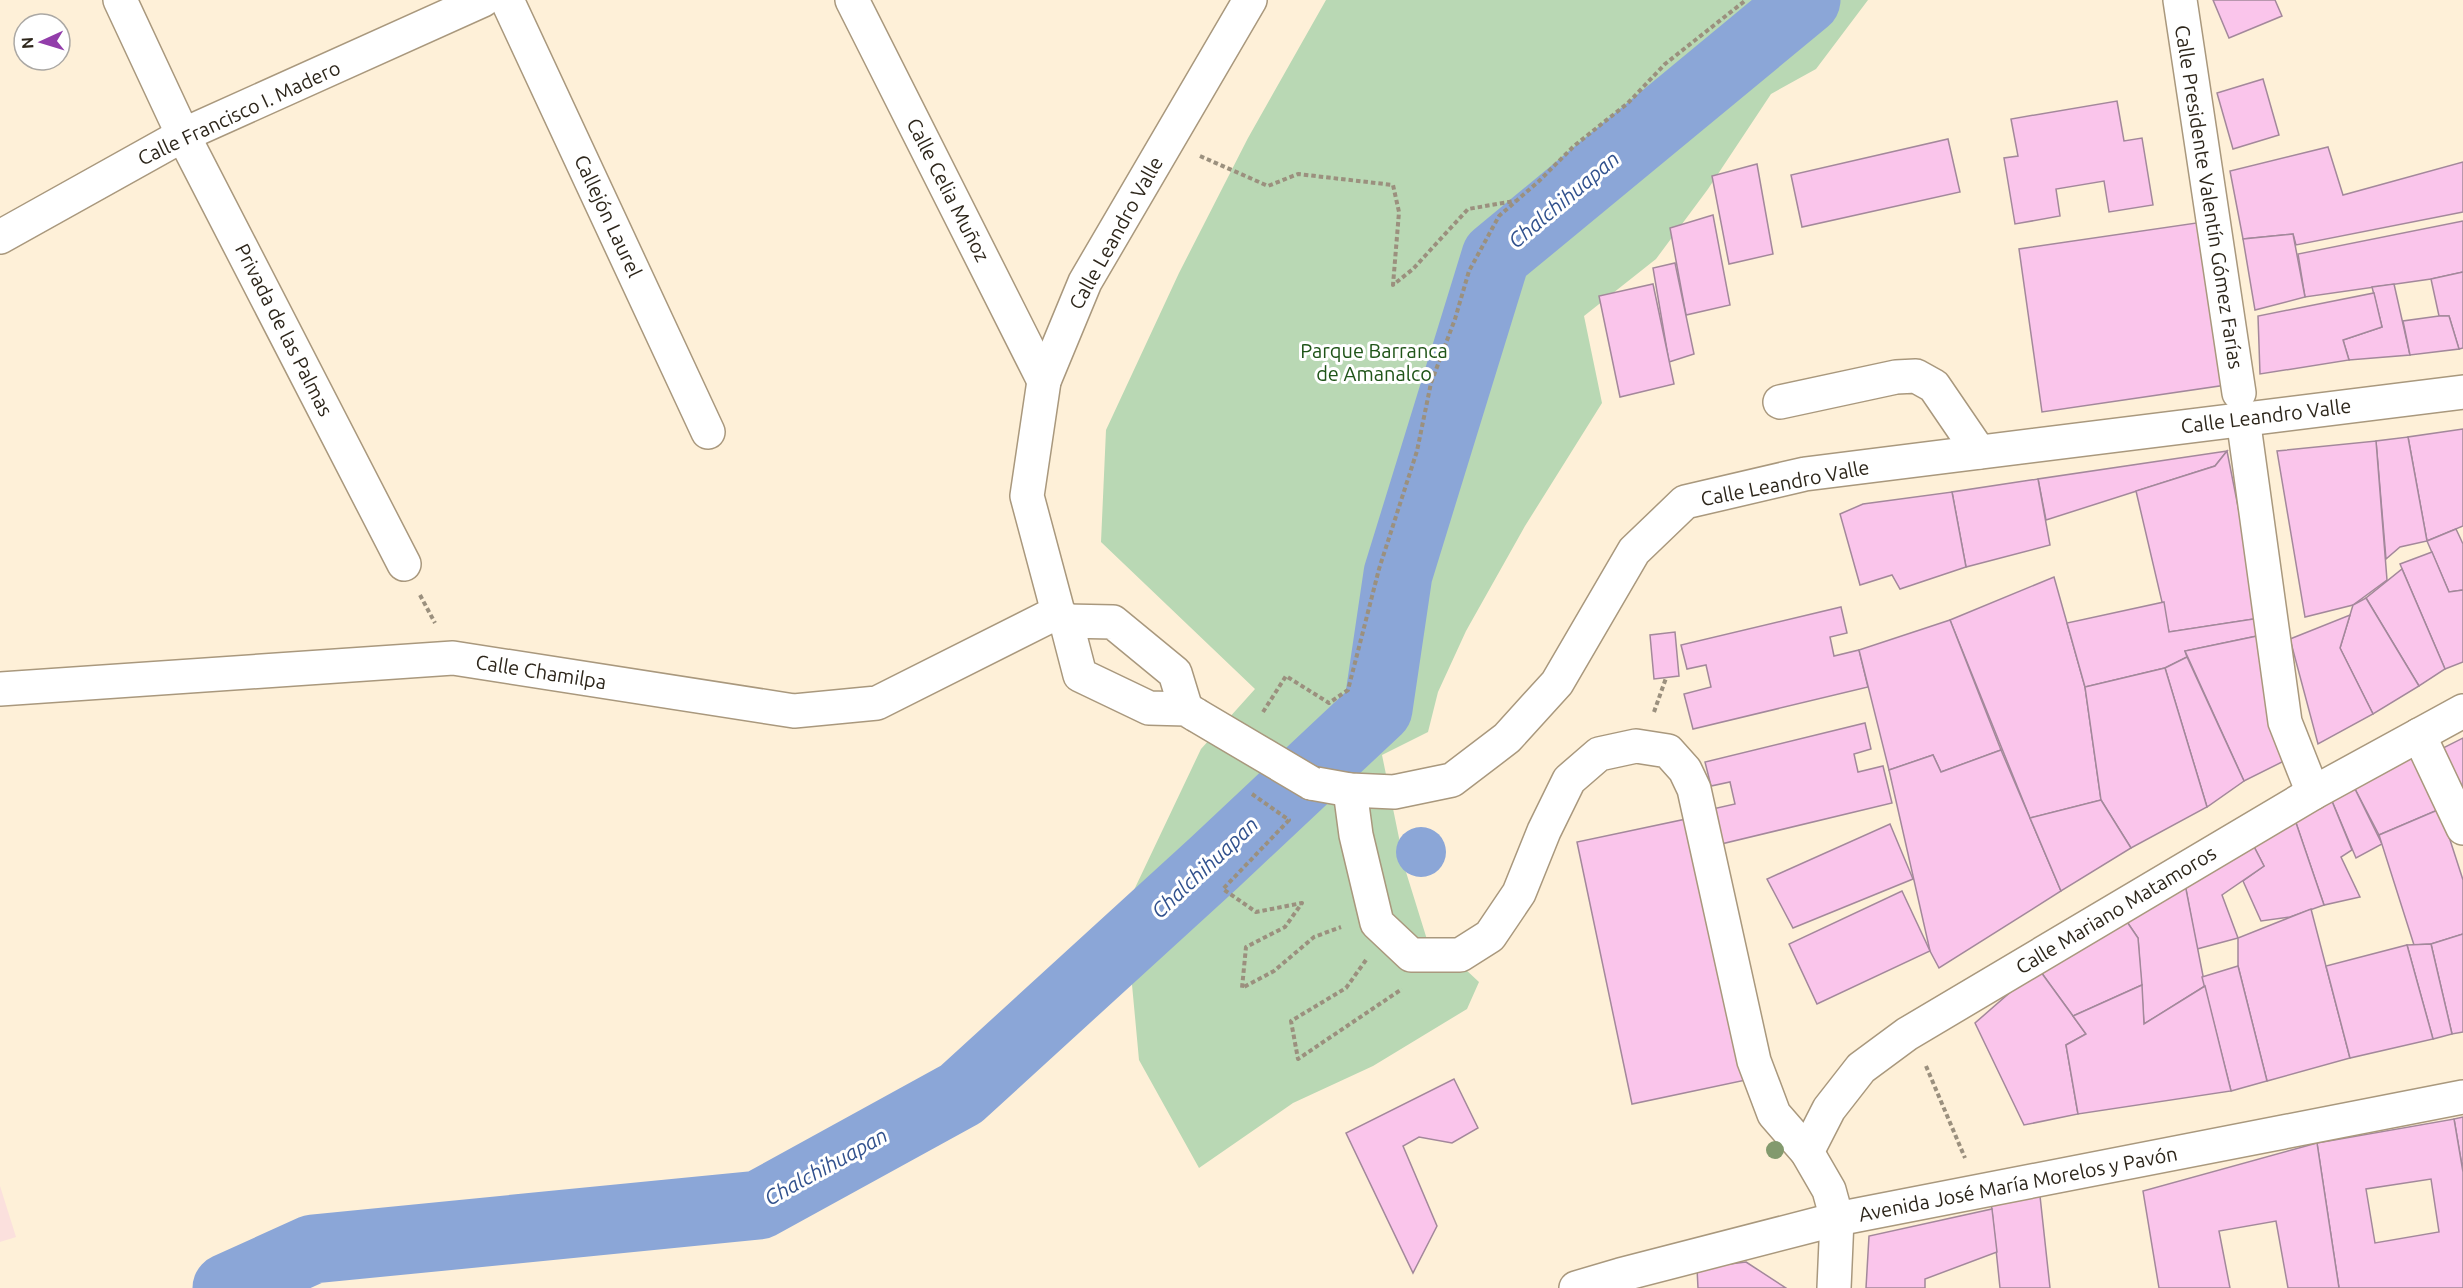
<svg xmlns="http://www.w3.org/2000/svg" width="2463" height="1288" font-family="Ubuntu,sans-serif">
<style>
.education{fill:#fbe0dd}
.green{fill:#b9d8b4}
.water{fill:#8ba6d7}
.lines{fill:none;stroke-linecap:round;stroke-linejoin:round}
.river{stroke:#8ba6d7;stroke-width:69}
.building{fill:#fac5eb;stroke:#a3889b;stroke-width:1.5;fill-rule:evenodd}
.minor-casing{stroke:#a9987d;stroke-width:36}
.major-casing{stroke:#a9987d;stroke-width:36}
.path{stroke:#9b907e;stroke-width:4;stroke-dasharray:4.5 3;stroke-linecap:butt}
.minor{stroke:#fff;stroke-width:33}
.major{stroke:#fff;stroke-width:33}
.minor-bridge-casing{stroke:#a9987d;stroke-width:36;stroke-linecap:butt}
.minor-bridge{stroke:#fff;stroke-width:33}
.tree{fill:#839a6e}
.labels{text-anchor:middle;stroke-width:6;stroke-linejoin:round;paint-order:stroke}
.street-label{font-size:20px;fill:#2d261b;stroke:#fff}
.park-label{font-size:20px;fill:#1f5418;stroke:#fff}
.water-label{font-size:21px;font-style:italic;fill:#31518d;stroke:#fff}
</style>
<rect width="100%" height="100%" fill="#fef0d8"/>
<polygon class="education" points="0,1186 16,1237 0,1242"/>
<polygon class="green" points="1326,0 1868,0 1816,69 1771,94 1708,189 1656,259 1584,316 1602,403 1525,526 1466,631 1438,692 1428,732 1382,755 1406,872 1429,946 1450,955 1479,982 1467,1009 1373,1066 1293,1103 1199,1168 1139,1060 1125,909 1201,749 1255,689 1101,542 1106,430 1179,273 1248,138"/>
<circle class="water" cx="1421" cy="852" r="25"/>
<g class="lines">
<polyline class="river" points="227,1288 313,1249 759,1205 961,1094 1214,863 1378,709 1398,574 1496,256 1806,0"/>
</g>
<g class="building">
<polygon points="2213,0 2275,0 2282,16 2229,38"/>
<polygon points="2263,79 2279,135 2233,149 2217,93"/>
<polygon points="2117,101 2124,141 2142,138 2153,205 2109,212 2104,181 2056,189 2060,216 2015,224 2004,158 2018,156 2011,119"/>
<polygon points="1948,139 1960,192 1802,227 1791,175"/>
<polygon points="2328,147 2343,195 2463,162 2463,212 2296,245 2293,234 2243,239 2230,171"/>
<polygon points="1757,164 1773,254 1729,264 1712,176"/>
<polygon points="1713,215 1730,305 1686,315 1670,228"/>
<polygon points="2463,221 2463,272 2431,279 2305,297 2298,254"/>
<polygon points="2203,222 2226,385 2042,412 2019,249"/>
<polygon points="2293,234 2305,297 2255,310 2243,239"/>
<polygon points="1675,263 1694,354 1669,362 1653,268"/>
<polygon points="2463,272 2463,348 2459,349 2449,316 2439,316 2431,279"/>
<polygon points="1653,284 1674,384 1620,397 1599,296"/>
<polygon points="2394,284 2410,355 2349,360 2343,340 2382,327 2372,287"/>
<polygon points="2374,293 2382,327 2343,340 2349,360 2260,374 2258,316"/>
<polygon points="2439,316 2449,316 2459,349 2410,355 2403,321"/>
<polygon points="2463,429 2463,526 2427,541 2408,437"/>
<polygon points="2408,437 2427,541 2400,547 2386,559 2376,441"/>
<polygon points="2376,441 2387,580 2353,605 2305,617 2277,451"/>
<polygon points="2227,451 2215,466 2046,520 2038,479"/>
<polygon points="2227,451 2260,618 2169,632 2136,491 2215,466"/>
<polygon points="2038,479 2050,545 1966,567 1952,492"/>
<polygon points="1952,492 1966,567 1900,589 1892,575 1860,585 1840,514 1863,504"/>
<polygon points="2456,529 2463,544 2463,590 2449,592 2427,541"/>
<polygon points="2432,552 2449,592 2463,590 2463,662 2445,669 2400,564"/>
<polygon points="2402,569 2445,669 2419,686 2366,598"/>
<polygon points="2054,577 2085,687 2101,800 2030,818 1950,620"/>
<polygon points="2366,598 2419,686 2373,714 2340,648 2353,605"/>
<polygon points="2164,602 2169,632 2260,618 2262,635 2185,651 2187,657 2165,668 2085,687 2067,623"/>
<polygon points="1841,607 1847,633 1830,637 1834,656 1859,650 1868,687 1693,729 1684,694 1711,687 1706,665 1687,669 1681,645"/>
<polygon points="2350,615 2340,648 2373,714 2318,744 2290,639"/>
<polygon points="1950,620 2001,750 1941,772 1933,755 1889,770 1859,650"/>
<polygon points="1675,632 1679,676 1654,679 1650,635"/>
<polygon points="2262,635 2286,760 2244,781 2185,651"/>
<polygon points="2187,657 2244,781 2207,807 2165,668"/>
<polygon points="2165,668 2207,807 2131,848 2101,800 2085,687"/>
<polygon points="1865,723 1871,749 1854,754 1858,772 1883,766 1892,803 1717,845 1708,810 1735,804 1730,782 1711,786 1705,762"/>
<polygon points="2463,738 2463,789 2461,790 2441,749"/>
<polygon points="2001,750 2061,891 1939,968 1930,951 1889,770 1933,755 1941,772"/>
<polygon points="2412,757 2440,809 2379,835 2353,785"/>
<polygon points="2353,785 2382,844 2356,858 2329,794"/>
<polygon points="2329,794 2352,850 2341,857 2360,897 2324,905 2294,817"/>
<polygon points="2101,800 2131,848 2061,891 2030,818"/>
<polygon points="2440,809 2463,880 2463,934 2431,944 2414,945 2379,835"/>
<polygon points="2294,817 2324,905 2290,917 2261,921 2243,881 2264,866 2249,837"/>
<polygon points="1691,818 1746,1080 1632,1104 1577,842"/>
<polygon points="1890,824 1913,879 1793,928 1767,879"/>
<polygon points="2249,837 2264,866 2222,895 2238,938 2197,949 2184,879"/>
<polygon points="2184,879 2205,986 2144,1024 2138,938 2121,913"/>
<polygon points="1902,891 1930,951 1817,1004 1789,944"/>
<polygon points="2311,909 2350,1058 2267,1081 2238,966 2238,938"/>
<polygon points="2121,913 2138,938 2142,985 2073,1016 2038,968"/>
<polygon points="2463,934 2463,1032 2452,1034 2431,944"/>
<polygon points="2431,944 2452,1034 2433,1039 2407,945"/>
<polygon points="2407,945 2433,1039 2350,1058 2326,966"/>
<polygon points="2238,966 2267,1081 2231,1091 2202,977"/>
<polygon points="2038,968 2086,1034 2066,1045 2078,1114 2024,1125 1975,1023"/>
<polygon points="2142,985 2144,1024 2205,986 2231,1091 2078,1114 2066,1045 2086,1034 2073,1016"/>
<polygon points="1454,1079 1478,1128 1452,1143 1419,1137 1403,1146 1437,1226 1413,1273 1346,1133"/>
<polygon points="2463,1117 2463,1172 2454,1119"/>
<path d="M2454,1119L2463,1172V1288H2339L2317,1143ZM2431,1179L2439,1232L2375,1243L2366,1189Z"/>
<polygon points="2317,1143 2339,1288 2288,1288 2276,1221 2219,1231 2230,1288 2159,1288 2143,1191"/>
<polygon points="2040,1196 2050,1288 2000,1288 1991,1201"/>
<polygon points="1992,1209 1997,1252 1925,1279 1925,1288 1866,1288 1869,1236"/>
<polygon points="1746,1262 1786,1288 1698,1288 1697,1268"/>
</g>
<g class="lines">
<defs>
<g id="minor">
<polyline points="120,0 183,135 404,564"/>
<polyline points="507,0 708,432"/>
<polyline points="852,0 1044,381"/>
<polyline points="2180,0 2239,393"/>
<polyline points="0,237 183,135 483,0"/>
<polyline points="1780,402 1896,377 1916,376 1934,386 1979,452"/>
<polyline points="2243,418 2285,722 2313,793"/>
<polyline points="1066,621 1113,622 1175,673 1186,709"/>
<polyline points="0,689 453,658 794,711 877,703 1058,612"/>
<polyline points="1196,715 1186,709 1149,708 1080,675 1066,621 1058,612 1027,496 1044,381 1085,282 1250,0"/>
<polyline points="2419,735 2463,828"/>
<polyline points="1311,783 1350,790 1394,792 1452,780 1507,738 1557,683 1634,551 1685,502 1805,474 2463,392"/>
<polyline points="1350,790 1356,835 1377,923 1411,955 1460,955 1490,936 1519,893 1544,831 1569,780 1599,754 1636,746 1668,751 1685,770 1694,789 1754,1061 1774,1114 1807,1152 1829,1190 1837,1219 1834,1288"/>
<polyline points="1807,1152 1829,1109 1861,1068 1907,1034 2313,793 2463,711"/>
</g>
<polyline id="major" points="1576,1288 1620,1275 1837,1219 2463,1097"/>
</defs>
<use href="#minor" class="minor-casing"/>
<use href="#major" class="major-casing"/>
<g class="path">
<polyline points="1200,156 1268,186 1298,174 1393,185 1399,212 1393,285 1413,269 1468,209 1515,201"/>
<polyline points="420,595 435,623"/>
<polyline points="1263,712 1286,676 1329,703 1348,690 1379,569 1417,451 1431,383 1455,319 1469,271 1499,216 1539,181 1574,146 1628,103 1665,64 1746,0"/>
<polyline points="1654,712 1666,678"/>
<polyline points="1252,794 1289,820 1223,889 1256,912 1302,903 1285,927 1246,947 1242,988 1274,971 1314,937 1341,927"/>
<polyline points="1366,960 1346,988 1291,1021 1298,1059 1402,989"/>
<polyline points="1926,1066 1965,1158"/>
</g>
<use href="#minor" class="minor"/>
<use href="#major" class="major"/>
<defs>
<polyline id="minor-bridge" points="1196,715 1311,783"/>
</defs>
<use href="#minor-bridge" class="minor-bridge-casing"/>
<use href="#minor-bridge" class="minor-bridge"/>
</g>
<circle class="tree" cx="1775" cy="1150" r="9"/>
<g class="labels">
<g class="street-label">
<text transform="translate(239 113) rotate(-25)" y="7">Calle Francisco I. Madero</text>
<text transform="translate(948 190) rotate(63)" y="7">Calle Celia Muñoz</text>
<text transform="translate(2209 197) rotate(81)" y="7">Calle Presidente Valentín Gómez Farías</text>
<text transform="translate(608 216) rotate(65)" y="7">Callejón Laurel</text>
<text transform="translate(1116 233) rotate(-61)" y="7">Calle Leandro Valle</text>
<text transform="translate(284 330) rotate(63)" y="7">Privada de las Palmas</text>
<text transform="translate(2266 416) rotate(-7)" y="7">Calle Leandro Valle</text>
<text transform="translate(1785 483) rotate(-11)" y="7">Calle Leandro Valle</text>
<text transform="translate(541 672) rotate(9)" y="7">Calle Chamilpa</text>
<text transform="translate(2116 910) rotate(-31)" y="7">Calle Mariano Matamoros</text>
<text transform="translate(2018 1184) rotate(-11)" y="7">Avenida José María Morelos y Pavón</text>
</g>
<g class="park-label">
<text x="1374" y="358">Parque Barranca<tspan x="1374" dy="23">de Amanalco</tspan></text>
</g>
<g class="water-label">
<text transform="translate(1564 200) rotate(-40)" y="7">Chalchihuapan</text>
<text transform="translate(1205 868) rotate(-43)" y="7">Chalchihuapan</text>
<text transform="translate(826 1167) rotate(-29)" y="7">Chalchihuapan</text>
</g>
</g>
<g transform="translate(42 42) rotate(266)"><circle r="28" fill="#ffffff" stroke="#aba8a4" stroke-width="1.5"/>
<path d="M0-4.5L10 22L0 15L-10 22Z" fill="#923daa"/>
<text y="-9" font-size="16" font-weight="bold" text-anchor="middle" fill="#2d261b">N</text>
</g>
</svg>
